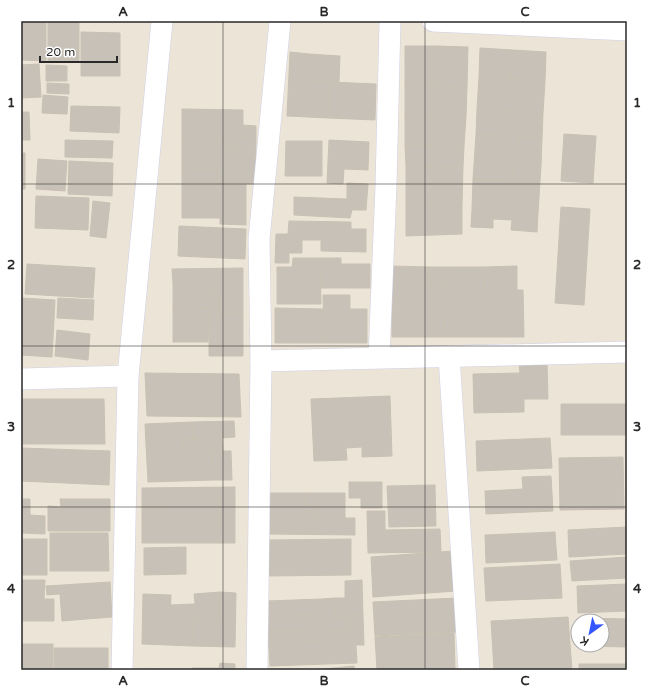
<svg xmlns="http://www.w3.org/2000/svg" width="648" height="691" font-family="'Varela Round',sans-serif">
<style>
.building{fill:#c8c1b8;stroke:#c8c1b2}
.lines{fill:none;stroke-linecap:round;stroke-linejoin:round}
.street-casing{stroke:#ced1e4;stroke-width:22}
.street{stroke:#fff;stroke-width:21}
.grid{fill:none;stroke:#292929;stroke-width:1;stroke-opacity:0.55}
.neatline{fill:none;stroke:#292929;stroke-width:1.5}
.grid-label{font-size:13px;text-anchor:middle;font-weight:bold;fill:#292929}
</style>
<rect width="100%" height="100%" fill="#ede4d8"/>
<g class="building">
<polygon points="21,21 46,21 46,61 21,60"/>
<rect x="48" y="21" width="31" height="40"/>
<polygon points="81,32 120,33 120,76 81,76"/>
<polygon points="405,46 436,46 435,87 405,86"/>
<polygon points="436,46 468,47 467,87 435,87"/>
<polygon points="480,48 513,50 511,79 479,77"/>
<polygon points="513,50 546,52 545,81 511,79"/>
<polygon points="290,52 309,54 308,81 330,82 328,118 287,116"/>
<polygon points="309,54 340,56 339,82 308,81"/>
<polygon points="39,64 41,97 21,98 21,65"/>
<polygon points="46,65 67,66 67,81 46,81"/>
<polygon points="479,77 545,81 543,113 477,109"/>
<polygon points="330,82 376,84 375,120 328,118"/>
<polygon points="47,83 69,84 69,94 47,93"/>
<polygon points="405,86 467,87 466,116 405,115"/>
<polygon points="43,95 68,97 67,114 42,113"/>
<polygon points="71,106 120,107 119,133 70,131"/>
<polygon points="182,109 243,110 243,125 256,126 256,137 238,137 237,150 225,149 226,138 182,138"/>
<polygon points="477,109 543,113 542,138 519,136 518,147 499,145 499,135 476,134"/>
<polygon points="21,112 29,112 30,140 21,140"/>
<polygon points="405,115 466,116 464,146 405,145"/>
<polygon points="476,134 499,135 499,145 518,147 519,136 542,138 541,166 514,165 513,175 503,175 503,181 473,179"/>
<polygon points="564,134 596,136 593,183 561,181"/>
<polygon points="238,137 256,137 255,184 217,183 217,169 182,168 182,138 226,138 225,149 237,150"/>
<polygon points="65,140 113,141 112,158 65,157"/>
<polygon points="329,140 369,142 368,170 344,169 343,184 327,183"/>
<polygon points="286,141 322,141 322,176 285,176"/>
<polygon points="405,145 464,146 463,167 406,166"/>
<rect x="21" y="153" width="4" height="36"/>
<polygon points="38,159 67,161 65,191 36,189"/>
<polygon points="69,161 113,163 112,196 68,194"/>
<polygon points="514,165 541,166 538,213 472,210 473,179 503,181 503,175 513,175"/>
<polygon points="406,166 463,167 462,205 406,204"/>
<polygon points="182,168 217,169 217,183 246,184 246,225 220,224 220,218 182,218"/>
<polygon points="347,183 368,184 366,210 352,210 350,218 294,215 294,197 347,199"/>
<polygon points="36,196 89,198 88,230 35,228"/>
<polygon points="93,201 110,203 106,238 90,236"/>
<polygon points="406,204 462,205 462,234 406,236"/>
<polygon points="561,207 590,209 584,305 555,303"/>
<polygon points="472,210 538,213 537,232 511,230 512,220 493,219 493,228 471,227"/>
<polygon points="289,221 351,222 351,229 366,229 366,252 321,251 321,240 302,240 302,253 289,253 289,263 275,263 276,234 288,234"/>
<polygon points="179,226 246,229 245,259 178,256"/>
<polygon points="293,258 320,258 321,304 277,304 277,267 292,267"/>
<polygon points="320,258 341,258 341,264 370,264 370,288 321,288"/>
<polygon points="27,264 95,268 93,298 25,294"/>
<polygon points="391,266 428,267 428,281 443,281 444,337 392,337"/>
<polygon points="517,266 517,290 523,290 524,337 485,337 484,267"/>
<rect x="428" y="267" width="23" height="14"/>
<polygon points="451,267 484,267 485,337 444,337 443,281 451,281"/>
<polygon points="243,268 243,313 219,313 219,296 209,296 209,283 173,283 172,269"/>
<polygon points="173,283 209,283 209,296 219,296 219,313 243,313 243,356 209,356 209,308 173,309"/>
<polygon points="323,295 350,295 350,309 367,309 367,343 324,343"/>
<polygon points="21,298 55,300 52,357 21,355"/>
<polygon points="58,298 94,300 93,320 57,318"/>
<polygon points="209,308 208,342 173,342 173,309"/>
<polygon points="275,308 323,309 324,343 275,343"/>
<polygon points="57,330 90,334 88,360 55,356"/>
<polygon points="519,363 547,363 548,399 524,399 524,412 474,413 473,374 520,373"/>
<polygon points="145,373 239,374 241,417 147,416"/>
<polygon points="390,396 392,456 362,457 362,447 346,448 347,460 314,461 311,399"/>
<polygon points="21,399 104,399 105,444 21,444"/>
<polygon points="561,404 626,404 627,435 561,435"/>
<polygon points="234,421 235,437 222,438 223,451 201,452 201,439 193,439 192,422"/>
<polygon points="192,422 193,439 182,440 183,450 168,451 168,445 146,445 145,424"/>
<polygon points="550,438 552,468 477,471 476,441"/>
<polygon points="201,439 201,452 212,451 213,480 148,482 146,445 168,445 168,451 183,450 182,440"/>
<polygon points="21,448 110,451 109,485 21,481"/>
<polygon points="212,451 231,451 232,480 213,480"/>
<polygon points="623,457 624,509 560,510 559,458"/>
<polygon points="551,476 553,511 486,514 485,491 523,489 522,477"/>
<polygon points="349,482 382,482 382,508 361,508 361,498 349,498"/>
<polygon points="435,485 436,526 389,527 387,486"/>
<polygon points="235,487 235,499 220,500 220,525 186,525 186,516 168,516 168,508 142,508 142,488"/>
<polygon points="270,493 305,493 305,505 317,505 317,518 270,518"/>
<polygon points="305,493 345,493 345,518 317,518 317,505 305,505"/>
<polygon points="21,499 30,499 30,515 45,516 45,534 21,533"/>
<polygon points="60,499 110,499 110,531 48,531 48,506 61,507"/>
<polygon points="235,499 235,543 142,543 142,508 168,508 168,516 186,516 186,525 220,525 220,500"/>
<polygon points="367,511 385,511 385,530 440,529 441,552 368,553"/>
<polygon points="270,518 355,518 355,535 270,534"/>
<polygon points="627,527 627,554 569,557 568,530"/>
<polygon points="555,532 557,560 486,563 485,535"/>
<polygon points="50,533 108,533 109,571 50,571"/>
<rect x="21" y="539" width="26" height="36"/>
<polygon points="351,539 351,575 268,576 268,540"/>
<polygon points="186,547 186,574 144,575 144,548"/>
<polygon points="453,551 456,591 373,597 371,557"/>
<polygon points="627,557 627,578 572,581 570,561"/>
<polygon points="560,564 562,598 486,601 484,568"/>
<polygon points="21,580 45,580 44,599 54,599 54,621 21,621"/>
<polygon points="362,580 363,615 335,617 334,598 345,598 345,581"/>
<polygon points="110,582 112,617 62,621 60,594 47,595 46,586"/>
<polygon points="627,584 627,611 578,613 577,586"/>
<polygon points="220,592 236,593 235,647 192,646 193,619 219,619"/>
<polygon points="220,592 219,619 170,618 170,605 195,604 194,594"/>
<polygon points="143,594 171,595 170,618 193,619 192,646 142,644"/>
<polygon points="334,598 335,617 351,616 351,631 323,632 323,641 304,642 303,630 268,632 267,601 294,600 294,615 322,614 322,599"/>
<polygon points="457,598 458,632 375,636 373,602"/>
<polygon points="322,599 322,614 294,615 294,600"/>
<polygon points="363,615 364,645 356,645 357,663 270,666 268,632 303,630 304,642 323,641 323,632 351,631 351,616"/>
<polygon points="568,617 572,670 494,670 491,621"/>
<polygon points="581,618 627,619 627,647 580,646 602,645 602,621 581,621"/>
<polygon points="454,633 455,669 377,670 375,637"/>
<rect x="21" y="644" width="32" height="26"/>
<rect x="54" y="648" width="54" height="22"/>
<polygon points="220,663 235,664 235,670 192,670 192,668 219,668"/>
<rect x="579" y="664" width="48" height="6"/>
<polygon points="354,666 355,670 314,670"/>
<rect x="146" y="669" width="14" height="1"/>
</g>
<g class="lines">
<defs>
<g id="street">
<polyline points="433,21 627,30"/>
<polyline points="449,356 469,670"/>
<polyline points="379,357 386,186 390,21"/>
<polyline points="261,361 627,352"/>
<polyline points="21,379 128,376"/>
<polyline points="122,670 128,376 162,21"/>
<polyline points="257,670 261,361 259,239 280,21"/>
</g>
</defs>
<use href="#street" class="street-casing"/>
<use href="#street" class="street"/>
</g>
<path class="grid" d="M223,21V670M425,21V670M21,184H627M21,346H627M21,507H627"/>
<rect width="648" height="691" fill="none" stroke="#ffffff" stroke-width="44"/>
<g transform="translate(590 633) rotate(213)"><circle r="19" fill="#ffffff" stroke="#a9a9a9"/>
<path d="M0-3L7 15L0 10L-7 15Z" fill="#3356ff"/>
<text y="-6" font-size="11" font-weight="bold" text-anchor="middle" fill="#292929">K</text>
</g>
<path d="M40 56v6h77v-6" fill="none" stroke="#292929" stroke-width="2"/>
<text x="46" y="56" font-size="12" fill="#292929" stroke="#ffffff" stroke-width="3" paint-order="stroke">20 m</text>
<rect x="22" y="22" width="604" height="647" class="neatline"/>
<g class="grid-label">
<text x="123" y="16">A</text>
<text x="324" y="16">B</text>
<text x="525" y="16">C</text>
<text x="11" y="107">1</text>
<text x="637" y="107">1</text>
<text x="11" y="269">2</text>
<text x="637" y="269">2</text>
<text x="11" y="431">3</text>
<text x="637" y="431">3</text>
<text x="11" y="593">4</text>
<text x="637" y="593">4</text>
<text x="123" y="685">A</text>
<text x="324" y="685">B</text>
<text x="525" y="685">C</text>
</g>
</svg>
